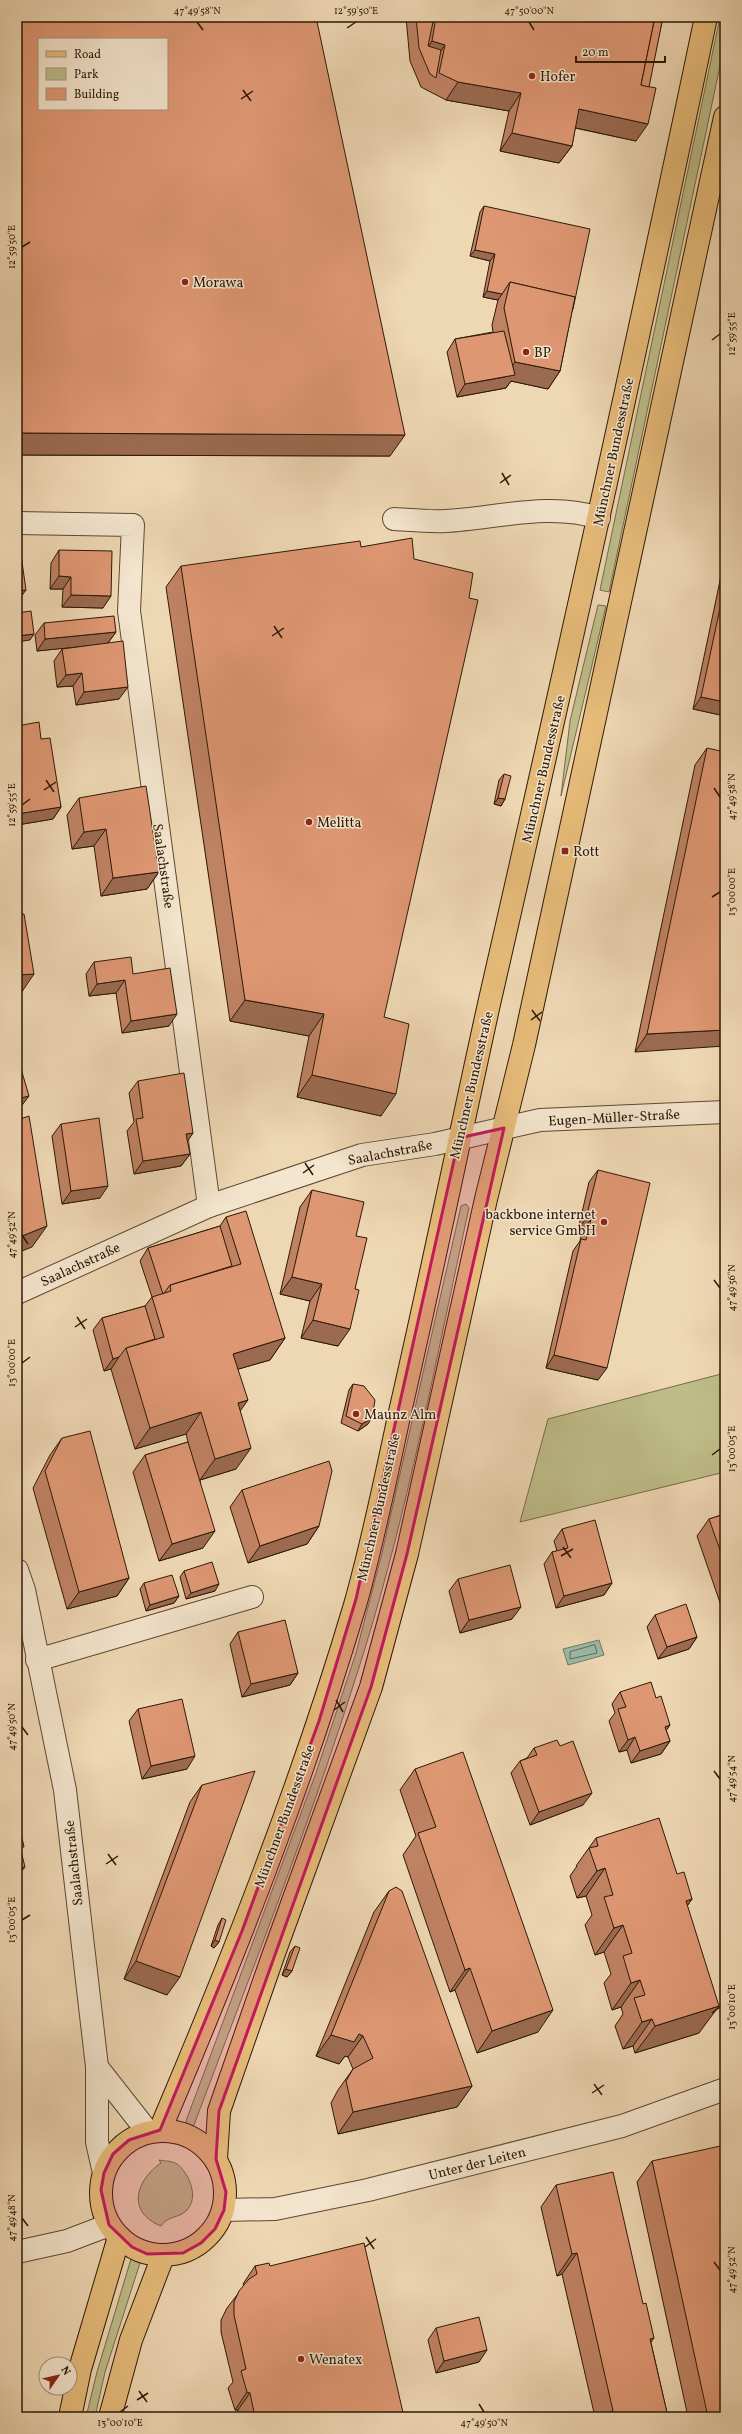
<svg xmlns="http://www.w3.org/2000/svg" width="742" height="2434" font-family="Vollkorn,serif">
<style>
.green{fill:#bebd89;stroke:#766b48}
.water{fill:#9bbaa7;stroke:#6f7a67}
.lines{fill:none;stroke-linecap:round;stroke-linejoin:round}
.shore{stroke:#646a57;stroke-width:1}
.minor-casing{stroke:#5d4832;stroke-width:24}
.primary-casing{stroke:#2d1907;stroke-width:24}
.minor{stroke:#f4e5ce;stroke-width:22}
.primary{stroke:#e7bc7a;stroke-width:22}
.wall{fill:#bf8263;stroke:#2d1907}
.shaded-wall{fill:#9b6a50;stroke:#2d1907}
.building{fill:#de9773;stroke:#2d1907;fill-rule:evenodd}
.marked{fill:#c2185b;fill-opacity:0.2;stroke:#c2185b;stroke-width:3;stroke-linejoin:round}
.ticks{fill:none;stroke:#2d1907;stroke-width:1.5}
.poi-dot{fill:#8f2418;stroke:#f4e5ce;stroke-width:1.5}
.labels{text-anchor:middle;stroke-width:3;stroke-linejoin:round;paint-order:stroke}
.poi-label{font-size:14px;fill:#2d1907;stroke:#f4e5ce;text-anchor:start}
.street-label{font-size:14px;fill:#2d1907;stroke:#f4e5ce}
.neatline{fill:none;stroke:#2d1907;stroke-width:1.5}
.ticks-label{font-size:10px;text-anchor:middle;fill:#2d1907}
</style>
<rect width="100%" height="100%" fill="#eed7b3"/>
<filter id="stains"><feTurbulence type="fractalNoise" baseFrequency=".005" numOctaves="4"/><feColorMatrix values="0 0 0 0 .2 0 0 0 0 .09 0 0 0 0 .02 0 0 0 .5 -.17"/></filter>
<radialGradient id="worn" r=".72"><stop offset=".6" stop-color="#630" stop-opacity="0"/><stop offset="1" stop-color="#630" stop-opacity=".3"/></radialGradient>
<g class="green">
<polygon points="720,17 725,17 725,42 609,592 600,590"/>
<polygon points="598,605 606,606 561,796 570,721"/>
<path d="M466,1204L469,1208C436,1359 408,1511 362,1658C313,1816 252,1970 194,2125L189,2126L186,2121L316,1773L356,1653L382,1553L461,1206Z"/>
<polygon points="725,1373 725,1472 520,1522 548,1419"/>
<path d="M159,2160C164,2161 173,2161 177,2164C189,2173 200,2198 186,2211C179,2218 167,2216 161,2226C126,2212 136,2180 161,2163Z"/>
<polygon points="131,2259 140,2263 105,2372 95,2417 86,2417 97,2372"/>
</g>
<polygon class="water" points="599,1640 604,1655 568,1665 563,1649"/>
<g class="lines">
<polygon class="shore" points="595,1645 597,1653 570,1659 570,1652"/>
<defs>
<g id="minor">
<path d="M394,519C411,520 429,522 446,521C496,518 551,502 599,518"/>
<polyline points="17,523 133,525 129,611 209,1206"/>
<polyline points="17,1293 209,1206 362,1155 435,1144 540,1120 725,1112"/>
<polyline points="17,1570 24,1590 65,1790 97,2067 97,2142 104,2173"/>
<polyline points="37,1660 252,1597"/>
<polyline points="97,2067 148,2132"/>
<polyline points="224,2210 275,2209 368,2190 622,2126 725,2089"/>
<polyline points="17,2252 67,2241 109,2225"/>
</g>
<g id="primary">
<path d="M160,2130C233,1958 302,1784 355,1605C373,1542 386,1476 400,1412C431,1277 459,1140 489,1004C564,676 637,347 706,17"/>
<circle cx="163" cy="2193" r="62"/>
<polyline points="216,2159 219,2111 273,1956 371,1687 407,1554 486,1199 524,1045 725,117"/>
<polyline points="70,2417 80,2369 119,2237"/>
<polyline points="110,2417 131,2340 163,2256"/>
</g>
</defs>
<use href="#minor" class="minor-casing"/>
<use href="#primary" class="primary-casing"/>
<use href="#minor" class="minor"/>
<use href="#primary" class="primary"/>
</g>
<g class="wall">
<polygon points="17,17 390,456 17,455"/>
<polygon points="406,17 663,17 636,141 575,128 572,146 559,163 500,151 509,111 446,100 421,87 410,61"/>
<polygon points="484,206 573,309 572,311 560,371 548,389 511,381 506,388 457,397 447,352 455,339 493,332 492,325 498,300 483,297 490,261 470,256 480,212"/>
<polygon points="59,550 103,608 62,607 63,589 50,589 51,563"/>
<polygon points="725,557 725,716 693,709"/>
<polygon points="181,566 384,1017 381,1116 297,1097 309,1036 230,1021 166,587"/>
<polygon points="44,623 116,632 108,643 119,699 76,705 73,686 57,687 54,661 62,649 74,647 37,651 35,635"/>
<polygon points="17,728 41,739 61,807 53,819 17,825"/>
<polygon points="707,748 723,960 635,1052 695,765"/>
<polygon points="504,774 505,799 501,806 494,804 499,780"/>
<polygon points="79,798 159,872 147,889 101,896 94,846 72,849 67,815"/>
<polygon points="94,962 133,974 169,1026 122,1033 116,993 89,996 86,974"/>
<polygon points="138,1081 193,1133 187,1141 190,1154 181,1166 134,1174 127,1131 134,1122 129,1093"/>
<polygon points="61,1124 100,1198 62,1204 52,1136"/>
<polygon points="598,1170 598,1380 546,1368 573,1251 580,1241 582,1231 578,1230 589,1182"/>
<polygon points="312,1190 356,1236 355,1289 338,1346 301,1338 310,1301 280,1294 300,1207"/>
<polygon points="226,1217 285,1338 270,1360 238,1369 240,1410 236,1469 200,1480 203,1548 159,1561 133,1472 145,1455 188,1442 186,1434 135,1449 111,1369 104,1371 93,1330 102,1318 145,1306 152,1297 140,1261 148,1248 220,1226"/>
<polygon points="353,1384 368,1424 358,1431 341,1423 349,1390"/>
<polygon points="62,1438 129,1578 117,1596 67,1609 33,1488 50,1455"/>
<polygon points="242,1490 319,1526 307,1544 248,1563 230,1507"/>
<polygon points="725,1514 725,1617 697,1536 709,1519"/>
<polygon points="562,1529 612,1583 604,1595 556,1608 544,1564 552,1552 557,1551 554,1541"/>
<polygon points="184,1571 215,1591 186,1599 180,1577"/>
<polygon points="458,1579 512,1619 460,1633 449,1591"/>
<polygon points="144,1583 179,1596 174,1603 146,1611 140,1589"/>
<polygon points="655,1615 697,1637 689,1649 658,1659 647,1627"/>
<polygon points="238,1632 298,1673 290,1685 242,1697 230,1644"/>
<polygon points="620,1692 666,1730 670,1741 661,1754 631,1763 627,1750 619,1752 609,1721 615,1713 612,1704"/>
<polygon points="138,1709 187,1769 142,1779 129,1721"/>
<polygon points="534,1748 583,1805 530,1825 511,1773 520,1761 527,1758"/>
<polygon points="415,1769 538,2032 477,2053 455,1990 450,1992 403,1855 416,1836 400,1790"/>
<polygon points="202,1785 167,1995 124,1979 190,1802"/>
<polygon points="596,1838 677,1874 692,1899 687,1906 699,2033 635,2053 633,2046 623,2049 615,2026 623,2014 621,2007 612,2010 604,1983 611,1974 604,1952 595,1955 585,1925 592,1915 586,1896 577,1898 570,1876 577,1866 576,1866"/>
<polygon points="389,1891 472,2086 457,2107 338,2134 331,2103 338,2090 353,2069 348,2057 345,2056 339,2064 316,2056 374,1912"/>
<polygon points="222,1918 219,1942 214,1948 211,1946 218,1925"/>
<polygon points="295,1946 292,1971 287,1977 282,1975 290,1952"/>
<polygon points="652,2161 725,2417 688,2417 637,2182"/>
<polygon points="556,2185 651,2343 668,2417 595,2417 562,2274 557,2276 541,2207"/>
<polygon points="255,2266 270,2266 404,2417 239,2417 238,2410 235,2410 228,2388 233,2382 221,2332 221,2320 227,2308 244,2286 243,2284"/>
<polygon points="436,2328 479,2362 436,2373 428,2340"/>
</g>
<g class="shaded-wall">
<polygon points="432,41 445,45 433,62 422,56"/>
<polygon points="458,82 521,93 509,111 446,100"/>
<polygon points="579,109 648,124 636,141 567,126"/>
<polygon points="512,133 572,146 559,163 500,151"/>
<polygon points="475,250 495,254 490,261 470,256"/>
<polygon points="487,291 502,294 498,300 483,297"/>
<polygon points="515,362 560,371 548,389 511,381 506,388 457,397 465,384 505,377"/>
<polygon points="20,433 405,435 390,456 17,455 17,438"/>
<polygon points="59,576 71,577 63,589 50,589"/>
<polygon points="26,590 17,602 17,591"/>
<polygon points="71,595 111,596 103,608 62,607"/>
<polygon points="116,632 107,644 37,651 45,639"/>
<polygon points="34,634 30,640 17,642 17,636"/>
<polygon points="82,673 73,686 57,687 66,675"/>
<polygon points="128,687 119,699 76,705 84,692"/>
<polygon points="701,697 725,702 725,716 693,709"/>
<polygon points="498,798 505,799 501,806 494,804"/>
<polygon points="61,807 53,819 17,825 17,814"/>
<polygon points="106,829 94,846 72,849 84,832"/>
<polygon points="159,872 147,889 101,896 113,878"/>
<polygon points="34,974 17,999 17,975"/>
<polygon points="125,980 116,993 89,996 97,984"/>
<polygon points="245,1000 324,1014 309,1036 230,1021"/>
<polygon points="177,1014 169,1026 122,1033 131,1021"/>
<polygon points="725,1030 725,1046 635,1052 647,1034"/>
<polygon points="312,1075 396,1094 381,1116 297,1097"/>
<polygon points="29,1096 20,1108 17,1109 17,1099"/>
<polygon points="193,1133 185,1145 186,1134"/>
<polygon points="190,1154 181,1166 134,1174 143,1161"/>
<polygon points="108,1186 100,1198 62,1204 71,1191"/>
<polygon points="586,1218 591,1219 582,1231 578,1230"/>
<polygon points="47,1226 32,1247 17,1253 17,1238"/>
<polygon points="292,1277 322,1284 310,1301 280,1294"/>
<polygon points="313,1320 350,1329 338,1346 301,1338"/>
<polygon points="285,1338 270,1360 218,1375 233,1354"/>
<polygon points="554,1355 607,1368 598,1380 546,1368"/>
<polygon points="119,1357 111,1369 104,1371 113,1359"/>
<polygon points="248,1400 233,1421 238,1403"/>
<polygon points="201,1412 186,1434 135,1449 150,1428"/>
<polygon points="372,1418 368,1424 358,1431 362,1424"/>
<polygon points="251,1448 236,1469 200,1480 215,1459"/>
<polygon points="319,1526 307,1544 248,1563 260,1546"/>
<polygon points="215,1531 203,1548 159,1561 172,1544"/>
<polygon points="129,1578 117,1596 67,1609 79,1592"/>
<polygon points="612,1583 604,1595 556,1608 564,1596"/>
<polygon points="219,1584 215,1591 186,1599 191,1593"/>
<polygon points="179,1596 174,1603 146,1611 150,1605"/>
<polygon points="521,1607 512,1619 460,1633 469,1620"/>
<polygon points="697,1637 689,1649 658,1659 667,1647"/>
<polygon points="298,1673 290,1685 242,1697 251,1684"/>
<polygon points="670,1725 662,1737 665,1727"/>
<polygon points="635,1737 627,1750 619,1752 628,1740"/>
<polygon points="670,1741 661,1754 631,1763 640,1751"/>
<polygon points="195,1756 187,1769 142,1779 151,1766"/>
<polygon points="592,1793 583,1805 530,1825 539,1812"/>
<polygon points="25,1867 17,1877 17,1868"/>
<polygon points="605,1868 586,1896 577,1898 597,1871"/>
<polygon points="692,1899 673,1926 686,1901"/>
<polygon points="623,1925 604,1952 595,1955 614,1928"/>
<polygon points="215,1940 219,1942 214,1948 211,1946"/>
<polygon points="136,1961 180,1977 167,1995 124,1979"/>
<polygon points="470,1968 455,1990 450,1992 465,1970"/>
<polygon points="286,1969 292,1971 287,1977 282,1975"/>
<polygon points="640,1980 621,2007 612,2010 631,1983"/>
<polygon points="719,2006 699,2033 635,2053 655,2026"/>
<polygon points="553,2010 538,2032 477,2053 492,2031"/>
<polygon points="652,2019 633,2046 623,2049 642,2022"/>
<polygon points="359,2034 363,2036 348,2057 345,2056 339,2064 316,2056 331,2035"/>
<polygon points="472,2086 457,2107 338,2134 353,2112"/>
<polygon points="577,2253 562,2274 557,2276 572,2254"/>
<polygon points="654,2338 639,2359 650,2339"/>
<polygon points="487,2350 479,2362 436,2373 444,2361"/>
<polygon points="247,2392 250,2393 238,2410 235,2410"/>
</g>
<g class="building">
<path d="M17,17H316L405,435L20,433L17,416ZM39,39H167V109H39Z"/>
<polygon points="416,17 434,17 428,46 441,50 436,78 430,74 419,48"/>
<polygon points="436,17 655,17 641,85 656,88 648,124 579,109 572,146 512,133 521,93 458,82 439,73 445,45 432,41"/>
<polygon points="655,17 663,17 649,87 641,85"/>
<polygon points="484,206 590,229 573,309 572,309 575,297 510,282 502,294 487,291 495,254 475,250"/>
<polygon points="510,282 575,297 560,371 515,362 504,308"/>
<polygon points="504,331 515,375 465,384 455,339"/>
<polygon points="412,538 414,559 473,573 469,598 478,600 384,1017 409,1024 396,1094 312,1075 324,1014 245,1000 181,566 360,541 361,547"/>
<polygon points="17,541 19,541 26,590 17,591"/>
<polygon points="59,550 112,551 111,596 71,595 71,577 59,576"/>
<polygon points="725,585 725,702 701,697"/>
<polygon points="31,611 34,634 17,636 17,613"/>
<polygon points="114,616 116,632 45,639 44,623"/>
<polygon points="123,641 128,687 84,692 82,673 66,675 62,649"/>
<polygon points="39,722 41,739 50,738 61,807 17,814 17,743 19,742 17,726"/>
<polygon points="707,748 725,752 725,952 723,960 725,962 725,1030 647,1034"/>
<polygon points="504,774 511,776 505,799 498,798"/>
<polygon points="146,786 159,872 113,878 106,829 84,832 79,798"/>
<polygon points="17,914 24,914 34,974 17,975"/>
<polygon points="131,957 133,974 170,968 177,1014 131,1021 125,980 97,984 94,962"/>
<polygon points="17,1055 29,1096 17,1099"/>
<polygon points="184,1073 193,1133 186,1134 190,1154 143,1161 136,1119 143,1118 138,1081"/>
<polygon points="29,1116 47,1226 17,1238 17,1120"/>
<polygon points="99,1118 108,1186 71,1191 61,1124"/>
<polygon points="598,1170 650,1183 607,1368 554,1355 581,1239 586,1240 591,1219 586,1218"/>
<polygon points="312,1190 364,1202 356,1236 367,1238 355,1289 359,1290 350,1329 313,1320 322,1284 292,1277"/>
<polygon points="246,1211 285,1338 233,1354 248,1400 238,1403 251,1448 215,1459 201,1412 150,1428 126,1348 164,1337 152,1297 171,1291 170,1285 241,1264 226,1217"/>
<polygon points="220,1226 232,1266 170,1285 164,1293 163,1294 148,1248"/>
<polygon points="145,1306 155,1339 126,1348 119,1357 113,1359 102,1318"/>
<polygon points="353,1384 364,1386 375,1400 372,1418 362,1424 346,1416"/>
<polygon points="90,1431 129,1578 79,1592 45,1471 62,1438"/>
<polygon points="188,1442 215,1531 172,1544 145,1455"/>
<polygon points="329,1461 332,1471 319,1526 260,1546 242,1490"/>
<polygon points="725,1514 725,1564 709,1519"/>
<polygon points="595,1520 612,1583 564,1596 552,1552 568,1548 562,1529"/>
<polygon points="212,1562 219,1584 191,1593 184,1571"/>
<polygon points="510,1565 521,1607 469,1620 458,1579"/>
<polygon points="172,1575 179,1596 150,1605 144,1583"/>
<polygon points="686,1604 697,1637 667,1647 655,1615"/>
<polygon points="285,1620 298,1673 251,1684 238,1632"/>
<polygon points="651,1682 656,1698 661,1696 670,1725 665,1727 670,1741 640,1751 635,1737 628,1740 618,1709 626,1707 620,1692"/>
<polygon points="182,1699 195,1756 151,1766 138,1709"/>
<polygon points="557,1740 560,1746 573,1741 592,1793 539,1812 520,1761 537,1755 534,1748"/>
<polygon points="463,1752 553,2010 492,2031 470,1968 465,1970 418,1833 436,1827 415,1769"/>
<polygon points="255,1771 180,1977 136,1961 202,1785"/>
<polygon points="17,1815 24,1847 20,1847 25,1867 17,1868"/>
<polygon points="659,1818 677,1874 684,1872 692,1899 686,1901 719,2006 655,2026 652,2019 642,2022 634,1998 645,1995 640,1980 631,1983 623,1956 632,1953 623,1925 614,1928 604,1897 613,1895 605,1868 597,1871 589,1848 598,1846 596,1838"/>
<polygon points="396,1887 402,1891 472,2086 353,2112 346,2081 353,2069 373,2058 363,2036 359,2034 354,2042 331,2035 389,1891"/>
<polygon points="222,1918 226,1920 219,1942 215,1940"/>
<polygon points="295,1946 300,1948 292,1971 286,1969"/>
<polygon points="725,2145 725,2417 708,2417 652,2161"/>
<polygon points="613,2172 643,2304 646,2303 654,2338 650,2339 668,2417 608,2417 607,2413 613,2411 577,2253 572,2254 556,2185"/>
<polygon points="364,2243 404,2417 255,2417 250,2393 247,2392 241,2371 246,2369 234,2315 234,2302 239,2291 249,2279 257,2274 255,2266 269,2263 270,2266"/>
<polygon points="479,2317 487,2350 444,2361 436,2328"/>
</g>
<path class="marked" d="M504,1128L407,1554L371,1687L219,2111L216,2159L226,2192L224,2210L215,2229L201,2243L183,2253L147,2254L132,2247L109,2225L101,2190L104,2173L113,2154L129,2140L160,2130L242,1931L319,1721L356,1599L459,1138Z"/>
<path class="ticks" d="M197,22L203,30M529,22L534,30M347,28L356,22M243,90L251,101M241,99L253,91M22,247L30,242M712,340L720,334M502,473L509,485M500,483L511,475M274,626L282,638M272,636L284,628M46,780L54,792M714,788L720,797M44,790L56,782M22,805L30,799M712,897L720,892M532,1010L540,1021M531,1020L542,1012M305,1163L313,1175M303,1173L314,1165M22,1235L28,1244M714,1280L720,1288M77,1317L85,1329M75,1327L87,1319M22,1363L30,1357M712,1455L720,1449M563,1547L571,1558M561,1556L573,1549M336,1700L343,1712M334,1710L345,1702M22,1727L28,1735M714,1771L720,1779M108,1854L116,1865M106,1864L118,1856M22,1920L30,1915M712,2013L720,2007M594,2084L602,2095M592,2093L604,2085M22,2218L28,2226M366,2237L374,2249M365,2247L376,2239M714,2262L720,2270M139,2391L147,2402M137,2400L148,2393M479,2404L484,2412M120,2412L128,2406"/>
<g class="poi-dot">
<circle cx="532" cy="76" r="4"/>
<circle cx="185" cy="282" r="4"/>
<circle cx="526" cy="352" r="4"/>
<circle cx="309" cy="822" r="4"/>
<rect x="561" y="847" width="8" height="8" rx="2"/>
<circle cx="604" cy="1222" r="4"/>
<circle cx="356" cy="1414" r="4"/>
<circle cx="301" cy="2359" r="4"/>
</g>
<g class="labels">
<g class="poi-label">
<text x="540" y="81">Hofer</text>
<text x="193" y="287">Morawa</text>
<text x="534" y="357">BP</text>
<text x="317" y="827">Melitta</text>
<text x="573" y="856">Rott</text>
<text x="596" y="1219" text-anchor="end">backbone internet<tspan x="596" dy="16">service GmbH</tspan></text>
<text x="364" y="1419">Maunz Alm</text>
<text x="309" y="2364">Wenatex</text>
</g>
<g class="street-label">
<text transform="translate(613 452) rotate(-78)" y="5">Münchner Bundesstraße</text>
<text transform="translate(543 769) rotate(-77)" y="5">Münchner Bundesstraße</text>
<text transform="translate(164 866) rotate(82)" y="5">Saalachstraße</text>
<text transform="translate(471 1085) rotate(-77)" y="5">Münchner Bundesstraße</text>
<text transform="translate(614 1117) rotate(-3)" y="5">Eugen-Müller-Straße</text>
<text transform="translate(390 1152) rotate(-11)" y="5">Saalachstraße</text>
<text transform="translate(80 1264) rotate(-25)" y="5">Saalachstraße</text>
<text transform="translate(378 1507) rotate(-77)" y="5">Münchner Bundesstraße</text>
<text transform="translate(284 1816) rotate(-70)" y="5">Münchner Bundesstraße</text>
<text transform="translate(73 1863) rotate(-96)" y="5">Saalachstraße</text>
<text transform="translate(477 2163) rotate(-14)" y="5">Unter der Leiten</text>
</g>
</g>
<rect width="742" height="2434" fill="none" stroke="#eed7b3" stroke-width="44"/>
<rect x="38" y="38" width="130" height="72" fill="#f4e5ce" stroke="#a4937e"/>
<rect x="46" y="51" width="20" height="6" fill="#e7bc7a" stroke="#a4937e"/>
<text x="74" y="58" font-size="12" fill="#2d1907">Road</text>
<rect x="46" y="68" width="20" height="12" fill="#bebd89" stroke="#a4937e"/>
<text x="74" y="78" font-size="12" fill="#2d1907">Park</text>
<rect x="46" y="88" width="20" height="12" fill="#de9773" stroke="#a4937e"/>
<text x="74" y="98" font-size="12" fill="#2d1907">Building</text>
<g transform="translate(58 2376) rotate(56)"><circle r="19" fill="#f4e5ce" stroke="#a4937e"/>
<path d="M0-3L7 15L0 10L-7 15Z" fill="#8f2418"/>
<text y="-6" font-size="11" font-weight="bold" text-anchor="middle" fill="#2d1907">N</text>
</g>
<path d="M576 56v6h89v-6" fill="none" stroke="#2d1907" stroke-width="2"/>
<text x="582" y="56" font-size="12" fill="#2d1907" stroke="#f4e5ce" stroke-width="3" paint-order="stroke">20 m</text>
<rect x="22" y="22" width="698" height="2390" class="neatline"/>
<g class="ticks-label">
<text x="197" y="14">47°49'58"N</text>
<text x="356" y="14">12°59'50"E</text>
<text x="529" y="14">47°50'00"N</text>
<text transform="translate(11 247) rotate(-90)" y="4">12°59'50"E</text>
<text transform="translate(731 334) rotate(-90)" y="4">12°59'55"E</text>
<text transform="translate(731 797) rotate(-90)" y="4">47°49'58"N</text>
<text transform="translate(11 805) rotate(-90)" y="4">12°59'55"E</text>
<text transform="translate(731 892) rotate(-90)" y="4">13°00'00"E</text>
<text transform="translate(11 1235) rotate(-90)" y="4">47°49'52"N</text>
<text transform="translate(731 1288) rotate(-90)" y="4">47°49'56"N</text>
<text transform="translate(11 1363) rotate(-90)" y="4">13°00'00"E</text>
<text transform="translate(731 1449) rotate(-90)" y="4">13°00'05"E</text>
<text transform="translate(11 1727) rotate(-90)" y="4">47°49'50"N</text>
<text transform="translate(731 1779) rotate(-90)" y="4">47°49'54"N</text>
<text transform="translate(11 1920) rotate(-90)" y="4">13°00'05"E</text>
<text transform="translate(731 2007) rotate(-90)" y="4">13°00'10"E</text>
<text transform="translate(11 2218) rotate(-90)" y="4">47°49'48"N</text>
<text transform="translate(731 2270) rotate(-90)" y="4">47°49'52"N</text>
<text x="120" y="2426">13°00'10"E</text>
<text x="484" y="2426">47°49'50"N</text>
</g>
<rect width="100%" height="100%" filter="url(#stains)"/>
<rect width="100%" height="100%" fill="url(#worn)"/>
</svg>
